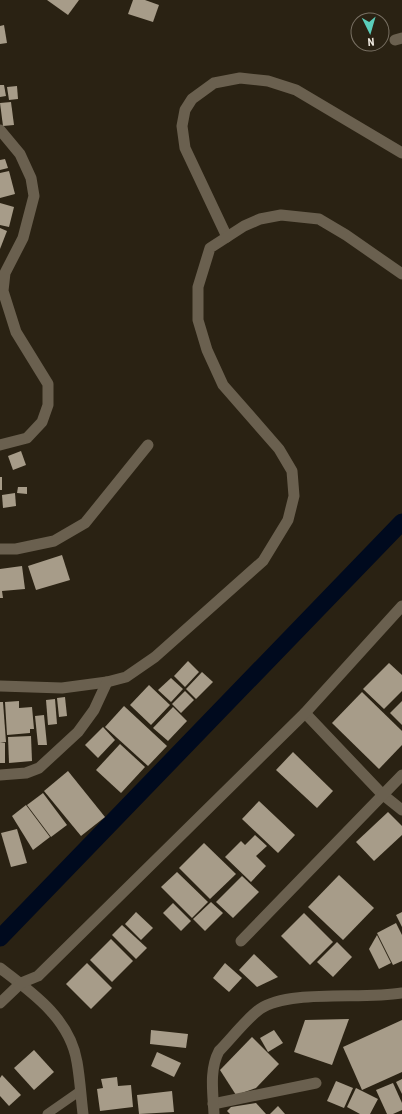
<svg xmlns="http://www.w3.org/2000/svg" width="402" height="1114" font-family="'Roboto Condensed',sans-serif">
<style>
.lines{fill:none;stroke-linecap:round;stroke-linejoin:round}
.canal{stroke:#000a1e;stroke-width:17}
.building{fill:#a79c89}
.service{stroke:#6a604f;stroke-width:9}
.minor{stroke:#6a604f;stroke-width:11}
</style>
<rect width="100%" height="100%" fill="#2a2213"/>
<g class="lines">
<polyline class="canal" points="0,938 402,522"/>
</g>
<g class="building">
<polygon points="47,0 79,0 68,15"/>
<polygon points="133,0 145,0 159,5 153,22 128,14"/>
<polygon points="4,25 7,43 0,44 0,26"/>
<polygon points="0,85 4,85 6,96 0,97"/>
<polygon points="17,86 18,99 9,100 7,87"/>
<polygon points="11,102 14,125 3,126 0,103"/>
<polygon points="5,159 8,168 0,170 0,160"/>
<polygon points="9,171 15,194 0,198 0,173"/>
<polygon points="0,203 14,207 9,227 0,225"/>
<polygon points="0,228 7,231 0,249"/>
<polygon points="21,451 26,465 13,470 8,456"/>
<rect x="0" y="477" width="2" height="13"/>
<polygon points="18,487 27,487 27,494 17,493"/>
<polygon points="15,493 16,506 3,508 2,495"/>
<polygon points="62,555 70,580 36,590 28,566"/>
<polygon points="22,566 25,589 2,591 3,598 0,598 0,569"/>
<polygon points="188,661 199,672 185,687 174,676"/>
<polygon points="389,663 402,675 402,691 384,709 363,689"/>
<polygon points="202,672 213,682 196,699 186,689"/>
<polygon points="171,678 183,689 171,702 158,690"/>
<polygon points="149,685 170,705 151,725 130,705"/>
<polygon points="185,691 194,700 181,713 172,704"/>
<polygon points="362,692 402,731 402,745 379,769 332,723"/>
<polygon points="65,697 67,716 59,717 57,698"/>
<polygon points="55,699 57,724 48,725 46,700"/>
<polygon points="19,701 19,708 32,707 34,729 30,729 30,733 7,735 5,702"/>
<polygon points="402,701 402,725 390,713"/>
<polygon points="0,702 3,702 6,742 0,743"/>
<polygon points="124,706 167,746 148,766 105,727"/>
<polygon points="173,707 187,721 168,741 153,728"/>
<polygon points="44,715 47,745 38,745 35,716"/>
<polygon points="103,727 115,740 98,758 85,745"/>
<polygon points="31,736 32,761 9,763 8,737"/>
<rect x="0" y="743" width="5" height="20"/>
<polygon points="120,744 145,767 121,793 96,770"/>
<polygon points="293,752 333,791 317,808 276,770"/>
<polygon points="68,771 105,817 81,836 44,791"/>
<polygon points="43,793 67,825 51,837 27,805"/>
<polygon points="259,801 295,835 278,853 242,819"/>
<polygon points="26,805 50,837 33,850 12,816"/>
<polygon points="388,812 402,826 402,835 374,861 356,842"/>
<polygon points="17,829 27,863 11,867 1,833"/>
<polygon points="255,835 267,846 256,856 266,866 251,882 225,857 241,841 245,845"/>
<polygon points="204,843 236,874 210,899 179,868"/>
<polygon points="177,872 208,902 192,918 161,887"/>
<polygon points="339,875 374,908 343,940 308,907"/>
<polygon points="242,876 259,892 233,918 216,902"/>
<polygon points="211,902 223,913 205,931 193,919"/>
<polygon points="173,903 191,921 181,931 163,913"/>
<polygon points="136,912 153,928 141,940 125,924"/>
<polygon points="402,912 402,927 396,915"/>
<polygon points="304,913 333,942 310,965 281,936"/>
<polygon points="396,923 402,935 402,961 393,965 377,933"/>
<polygon points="122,925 147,948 136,959 112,935"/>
<polygon points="377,935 391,963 379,969 369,949"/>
<polygon points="111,939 133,961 112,982 90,960"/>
<polygon points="337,942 352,957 333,977 317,962"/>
<polygon points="254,954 278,977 257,987 239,970"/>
<polygon points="87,963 112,988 91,1009 66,984"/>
<polygon points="225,963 242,978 229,992 213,978"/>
<polygon points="349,1019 332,1065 294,1052 305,1020"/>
<polygon points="402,1020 402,1072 362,1090 343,1047"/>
<polygon points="151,1030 188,1034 186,1048 150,1044"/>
<polygon points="274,1030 283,1043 268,1052 260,1038"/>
<polygon points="252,1037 279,1064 256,1088 236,1095 220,1070"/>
<polygon points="34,1050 54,1072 34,1090 14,1068"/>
<polygon points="157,1052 181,1063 174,1077 151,1066"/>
<polygon points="2,1075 21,1095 9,1106 0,1096 0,1078"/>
<polygon points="117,1077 118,1086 131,1085 133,1107 100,1111 97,1089 103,1088 101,1079"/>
<polygon points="402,1079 402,1094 396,1082"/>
<polygon points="336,1081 353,1088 344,1108 327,1101"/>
<polygon points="393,1083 402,1103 402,1110 393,1114 387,1114 376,1090"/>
<polygon points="356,1088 378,1099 370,1114 360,1114 347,1107"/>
<polygon points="172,1091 174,1112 139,1114 137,1095"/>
<polygon points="256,1103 266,1114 230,1114 227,1111 231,1107"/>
<polygon points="278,1106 285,1114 270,1114"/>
</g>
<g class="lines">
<polyline class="service" points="47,1114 80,1091"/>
<g class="minor">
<polyline points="395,40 402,38"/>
<polyline points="0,130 20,154 31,178 34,196 23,238 5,273 3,291 16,332 48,384 48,405 42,422 27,438 0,445"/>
<polyline points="227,237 185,148 182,126 185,110 192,99 214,83 240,78 268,81 296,90 402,153"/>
<polyline points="0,549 16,549 54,541 85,523 148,445"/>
<polyline points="0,686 62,688 107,682 126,677 155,657 263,561 288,520 294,496 292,471 279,449 223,385 207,350 198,320 198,287 210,248 244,226 260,219 281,215 319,219 346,235 402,274"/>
<polyline points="305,713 382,794 402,810"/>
<polyline points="0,775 26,773 39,768 78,732 94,710 107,682"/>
<polyline points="241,941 402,775"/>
<path d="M0,968C33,993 70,1019 77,1062C80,1079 81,1097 83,1114"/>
<polyline points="0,1003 21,983 38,976 305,713 402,606"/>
<polyline points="213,1104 316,1083"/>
<path d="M214,1114C213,1093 209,1070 219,1051C231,1039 247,1018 260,1009C289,989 364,1000 402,993"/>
</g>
</g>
<g transform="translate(370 32) rotate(175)"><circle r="19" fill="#2a2213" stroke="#787063"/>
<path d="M0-3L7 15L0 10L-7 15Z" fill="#5bcebb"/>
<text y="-6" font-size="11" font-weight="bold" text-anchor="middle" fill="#ece6dc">N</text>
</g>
</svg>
